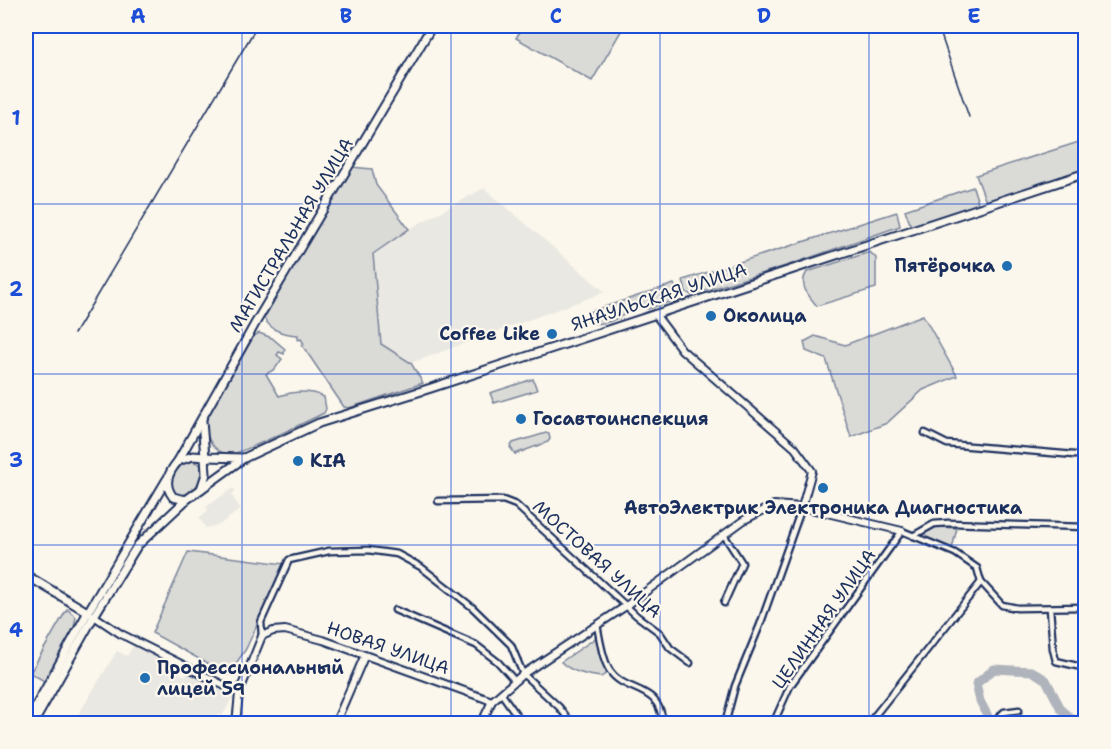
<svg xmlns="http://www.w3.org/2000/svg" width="1111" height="749" font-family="'Shantell Sans',sans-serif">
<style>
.built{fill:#eae8e2}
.green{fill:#dadad7;stroke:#7a849a;stroke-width:1.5}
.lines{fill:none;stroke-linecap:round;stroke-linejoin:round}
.river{stroke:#afb3bb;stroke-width:9}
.street-casing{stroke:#1b2f5e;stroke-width:9}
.secondary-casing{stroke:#1b2f5e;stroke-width:10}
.primary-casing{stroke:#1b2f5e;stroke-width:11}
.street{stroke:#fbf7ec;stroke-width:4.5}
.secondary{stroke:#fbf7ec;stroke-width:6}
.primary{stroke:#fbf7ec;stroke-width:7}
.rail{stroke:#1b2f5e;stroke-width:1.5}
.grid{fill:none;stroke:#1d4ed8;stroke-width:1.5;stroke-opacity:0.55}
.poi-dot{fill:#1f6fb2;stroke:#fbf7ec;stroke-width:2}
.labels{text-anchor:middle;stroke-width:4.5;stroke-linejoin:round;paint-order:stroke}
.street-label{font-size:18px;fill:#1b2f5e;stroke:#fbf7ec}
.poi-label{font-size:18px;font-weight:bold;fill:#1b2f5e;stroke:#fbf7ec;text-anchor:start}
.neatline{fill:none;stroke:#1d4ed8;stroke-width:2}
.grid-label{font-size:20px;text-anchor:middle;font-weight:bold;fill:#1d4ed8}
</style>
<rect width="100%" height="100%" fill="#fbf7ec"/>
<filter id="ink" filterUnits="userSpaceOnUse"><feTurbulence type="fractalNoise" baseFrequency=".0167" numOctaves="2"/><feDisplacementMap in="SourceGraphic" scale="12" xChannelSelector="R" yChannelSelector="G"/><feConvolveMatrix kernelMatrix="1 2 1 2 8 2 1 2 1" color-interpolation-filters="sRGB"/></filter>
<g filter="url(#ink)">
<g class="built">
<polygon points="484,188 605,292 411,363 381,344 373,254 409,229"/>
<polygon points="233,488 236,491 232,494 232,496 241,509 219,525 206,528 199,518 208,511 206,507"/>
<polygon points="134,644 185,676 188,672 233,697 222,716 218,714 212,723 73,723 117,651 127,656"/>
</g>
<g class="green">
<polygon points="523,26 624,26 592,81 516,38"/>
<polygon points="1085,140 1085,170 986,202 976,175"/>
<path d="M351,167L372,169L376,185L409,229L373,254L381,344L411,363L423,383L349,408L344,407L302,345L304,344L301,339L298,340V335C283,334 271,331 264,318Z"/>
<polygon points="973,187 979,206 912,229 905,210"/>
<polygon points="897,212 900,226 789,265 691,295 686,292 683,280"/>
<path d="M870,252L876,258V288L817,306C808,295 798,285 807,272Z"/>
<path d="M674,284L678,294L676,300L648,309L641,307C624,313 611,326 592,323L589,312Z"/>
<polygon points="923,315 957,376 923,390 887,423 851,437 826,359 806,351 804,342 815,336 845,345"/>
<path d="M259,333L272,338L285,349L284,354L279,352L277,355L282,359L275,369L266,374L279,396C294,391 310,390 324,397L326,409L324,413C309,420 241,455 229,454C211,452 204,434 206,419L254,336Z"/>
<polygon points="533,379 537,390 494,403 490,393"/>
<polygon points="546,433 549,434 550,439 548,442 515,454 510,447 513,443"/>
<path d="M189,460L200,464C205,477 194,498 178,494C159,488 179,465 189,460Z"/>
<polygon points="937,527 957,528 952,549 918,536"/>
<polygon points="188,552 285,564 246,649 228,675 152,633"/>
<polygon points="67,609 76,617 73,633 46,682 30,673"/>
<path d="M597,637L607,673L601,677C587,675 571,672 561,662Z"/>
</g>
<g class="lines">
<polyline class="river" points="992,724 980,701 976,684 994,669 1032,671 1046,680 1061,709 1071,718 1086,723"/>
<defs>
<g id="street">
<polyline points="925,433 947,444 1086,456"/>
<polyline points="438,501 503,500 516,505 637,616 660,633 670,648 690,663"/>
<polyline points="724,535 742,563 724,603"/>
<polyline points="913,536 934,524 948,523 1086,527"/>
<polyline points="1050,608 1053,649 1056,661 1077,666 1086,665"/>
<polyline points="395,610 476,645 498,662 515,681"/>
<path d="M597,625C600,639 602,659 610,671C625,694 660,683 663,724"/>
<polyline points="262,636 261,622 289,560 329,551 368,550 397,554 421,567 472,607 511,645 523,674 559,707 572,724"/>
<polyline points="501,693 523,724"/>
<polyline points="421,724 422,721"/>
<polyline points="725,724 735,686 760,625 802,507"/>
<polyline points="773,724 790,686 902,531 955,553 977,568 981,582 1002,605 1017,608 1086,607"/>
<polyline points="868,724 981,582"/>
<polyline points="942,724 944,722"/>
<polyline points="1000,724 998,718 1004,712 1019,710"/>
</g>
<g id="secondary">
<polyline points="655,314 682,350 795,448 812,471 802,507"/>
<polyline points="94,616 121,634 239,693"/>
<polyline points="236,724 239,693 262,636 273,631 285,630 323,640 492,701"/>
<polyline points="335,724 364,657"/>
<polyline points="481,724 492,701 523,674 626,606 744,520 774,505 802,507 902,531"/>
</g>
<g id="primary">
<polyline points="202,421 205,457 244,458"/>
<polyline points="178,461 256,322 432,26"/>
<path d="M186,500L173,497C163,484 168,473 178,461L193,456L205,457L206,474L201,489"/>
<polyline points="26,575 89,613"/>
<polyline points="26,724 88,612 167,479"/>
<polyline points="33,724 94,616 137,546 186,500 244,458 319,423 431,388 1086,173"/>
</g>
</defs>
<use href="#street" class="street-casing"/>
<use href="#secondary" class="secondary-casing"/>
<use href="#primary" class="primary-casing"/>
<use href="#street" class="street"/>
<use href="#secondary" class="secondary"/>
<use href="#primary" class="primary"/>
<g class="rail">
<polyline points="938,26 969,117"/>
<polyline points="74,334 257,26"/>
</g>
</g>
</g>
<path class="grid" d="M242,26V724M451,26V724M660,26V724M869,26V724M26,204H1086M26,374H1086M26,545H1086"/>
<g class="poi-dot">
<circle cx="1007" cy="266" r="6"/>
<circle cx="711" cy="316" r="6"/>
<circle cx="552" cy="334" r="6"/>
<circle cx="521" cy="419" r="6"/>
<circle cx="298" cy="461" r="6"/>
<circle cx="823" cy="488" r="6"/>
<circle cx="145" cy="678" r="6"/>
</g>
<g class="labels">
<g class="street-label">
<text transform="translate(291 235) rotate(-59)" y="6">МАГИСТРАЛЬНАЯ УЛИЦА</text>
<text transform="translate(659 297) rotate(-18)" y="6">ЯНАУЛЬСКАЯ УЛИЦА</text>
<text transform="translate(597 559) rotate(42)" y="6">МОСТОВАЯ УЛИЦА</text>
<text transform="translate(824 619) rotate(-55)" y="6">ЦЕЛИННАЯ УЛИЦА</text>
<text transform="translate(388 648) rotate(19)" y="6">НОВАЯ УЛИЦА</text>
</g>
<g class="poi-label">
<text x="995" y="272" text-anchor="end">Пятёрочка</text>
<text x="723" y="322">Околица</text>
<text x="540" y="340" text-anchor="end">Coffee Like</text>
<text x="533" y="425">Госавтоинспекция</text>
<text x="310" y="467">KIA</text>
<text x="823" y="514" text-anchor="middle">АвтоЭлектрик Электроника Диагностика</text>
<text x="157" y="674">Профессиональный<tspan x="157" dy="21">лицей 59</tspan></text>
</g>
</g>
<rect width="1111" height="749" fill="none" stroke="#fbf7ec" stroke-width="66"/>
<rect x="33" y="33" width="1045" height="683" class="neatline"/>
<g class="grid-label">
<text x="138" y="23">A</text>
<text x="346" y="23">B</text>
<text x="556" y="23">C</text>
<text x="764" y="23">D</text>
<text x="974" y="23">E</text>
<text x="16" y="125">1</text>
<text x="16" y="296">2</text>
<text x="16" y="467">3</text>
<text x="16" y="637">4</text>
</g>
</svg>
